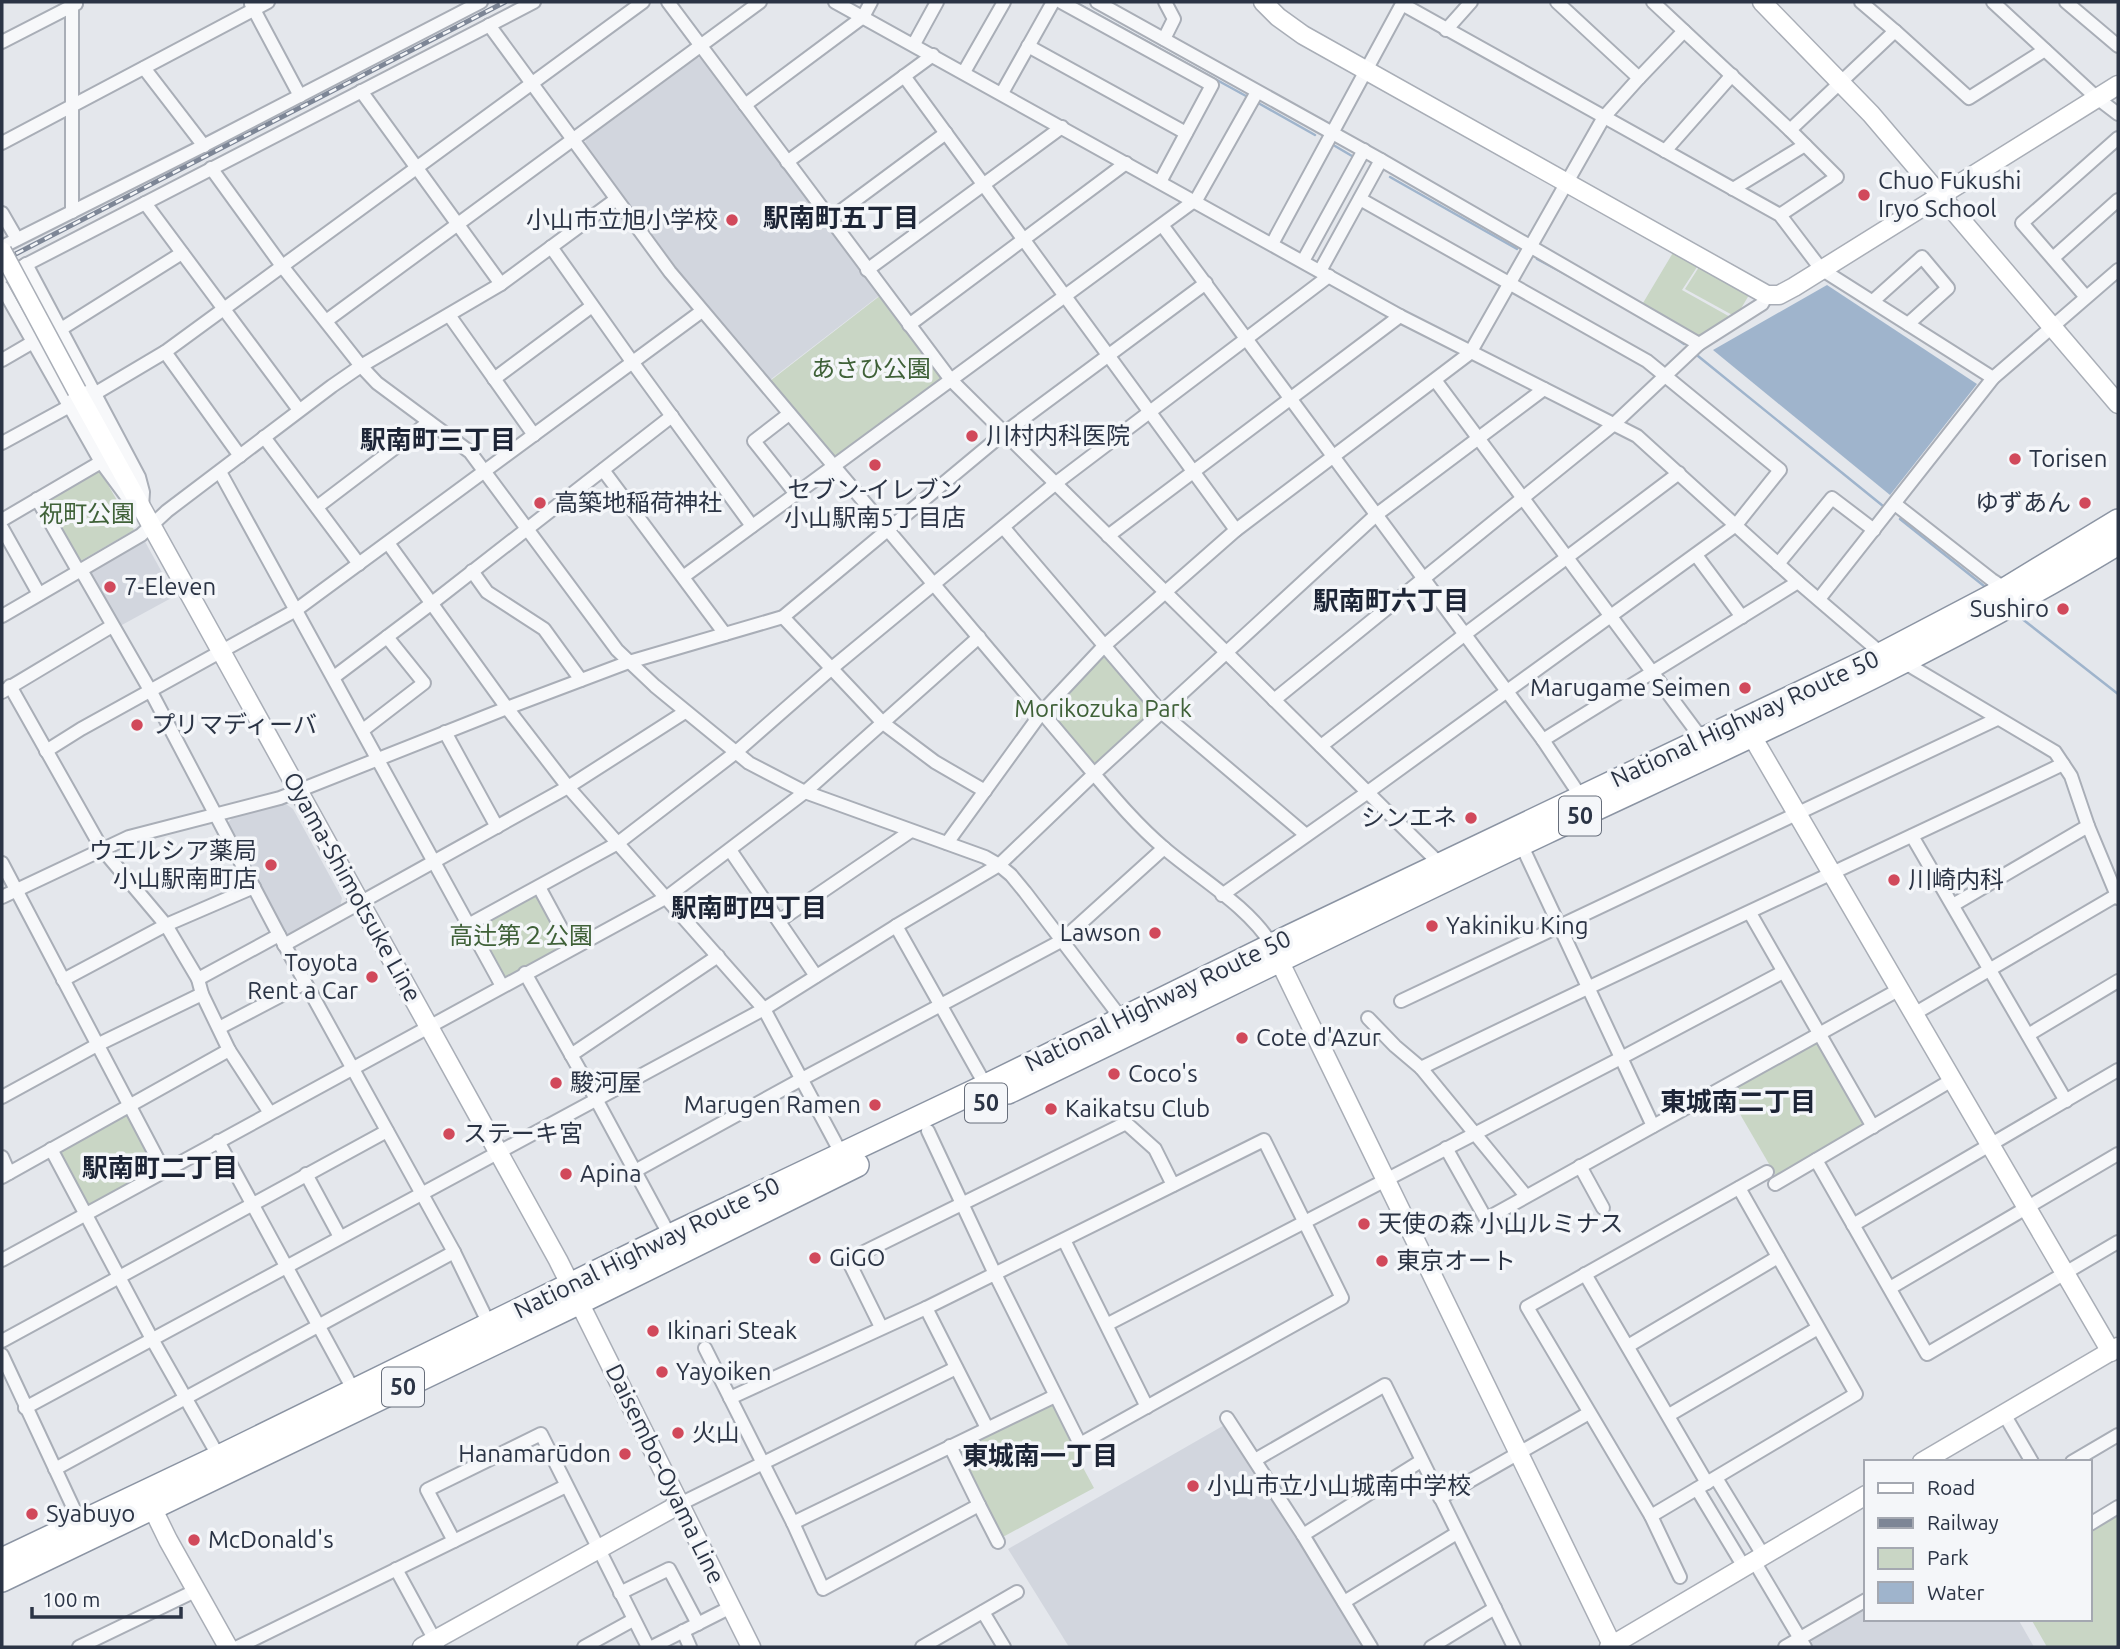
<svg xmlns="http://www.w3.org/2000/svg" width="2120" height="1649" font-family="Ubuntu,'Noto Sans JP',sans-serif">
<style>
.built{fill:#d2d6de}
.green{fill:#c9d6c5}
.water{fill:#9fb4cc}
.lines{fill:none;stroke-linecap:round;stroke-linejoin:round}
.stream{stroke:#9fb4cc;stroke-width:2.5}
.street-casing{stroke:#a9aeb7;stroke-width:16}
.secondary-casing{stroke:#a9aeb7;stroke-width:21}
.highway-casing{stroke:#8b94a3;stroke-width:26}
.street{stroke:#f7f8fa;stroke-width:12}
.secondary{stroke:#fff;stroke-width:18}
.highway{stroke:#fff;stroke-width:23}
.rail-casing{stroke:#7d8696;stroke-width:5}
.rail{stroke:#f4f6f9;stroke-width:2.5;stroke-dasharray:8;stroke-linecap:butt}
.secondary-bridge-casing{stroke:#a9aeb7;stroke-width:21;stroke-linecap:butt}
.secondary-bridge{stroke:#fff;stroke-width:18}
.poi-dot{fill:#d1495b;stroke:#f4f6f9;stroke-width:2.5}
.labels{text-anchor:middle;stroke-width:7;stroke-linejoin:round;paint-order:stroke}
.shield{fill:#f4f6f9;stroke:#676e7b;stroke-width:2}
.shield-label{font-size:23px;font-weight:bold;fill:#2b3445}
.poi-label{font-size:24px;fill:#2b3445;stroke:#f4f6f9;text-anchor:start}
.park-label{font-size:24px;fill:#3f6138;stroke:#f4f6f9}
.street-label{font-size:24px;fill:#2b3445;stroke:#f4f6f9}
.neighbourhood-label{font-size:26px;font-weight:bold;fill:#1d2536;stroke:#f4f6f9}
</style>
<rect width="100%" height="100%" fill="#e4e7ec"/>
<g class="built">
<polygon points="694,56 706,60 880,295 770,380 706,307 584,145 589,133"/>
<polygon points="143,538 175,596 120,626 88,569"/>
<polygon points="286,804 293,809 342,898 340,907 289,935 282,930 225,826 232,818"/>
<polygon points="1228,1423 1366,1647 1069,1647 1008,1549"/>
<polygon points="1866,1607 1866,1619 2018,1619 2034,1647 1810,1647 1812,1640"/>
</g>
<g class="green">
<polygon points="1674,251 1699,264 1682,290 1732,318 1701,338 1643,303"/>
<polygon points="1699,267 1749,295 1736,317 1685,289"/>
<polygon points="881,295 941,375 940,382 839,457 831,454 770,381"/>
<polygon points="99,469 134,530 77,563 43,502"/>
<polygon points="1106,655 1154,709 1154,714 1100,762 1092,762 1053,715 1053,707 1102,656"/>
<polygon points="539,889 569,947 503,983 472,925"/>
<polygon points="1813,1040 1819,1043 1866,1124 1776,1176 1726,1090"/>
<polygon points="128,1109 161,1170 87,1212 54,1150"/>
<polygon points="1054,1402 1075,1444 1073,1449 1094,1488 1001,1538 956,1449"/>
<polygon points="2118,1513 2118,1647 2047,1647 2031,1619 2090,1619 2090,1529"/>
</g>
<polygon class="water" points="1827,285 1977,384 1890,495 1713,350"/>
<g class="lines">
<g class="stream">
<polyline points="1075,2 1246,96"/>
<polyline points="1260,104 1315,135"/>
<polyline points="1335,146 1352,156"/>
<polyline points="1390,177 1517,249"/>
<polyline points="1537,259 1593,289"/>
<polyline points="1665,331 1684,344"/>
<polyline points="1698,356 1883,506"/>
<polyline points="1900,519 1984,586"/>
<polyline points="2021,618 2118,694"/>
</g>
<defs>
<g id="street">
<polyline points="72,2 72,212"/>
<polyline points="668,2 951,380 1440,864"/>
<polyline points="835,2 1400,316 1637,436 1798,582 1882,654"/>
<polyline points="1061,2 1212,85 1160,182"/>
<polyline points="1097,2 1381,160 1699,344"/>
<polyline points="1653,2 1790,130 1837,177 1780,215"/>
<polyline points="1993,2 2097,98 2118,114"/>
<polyline points="2066,2 2118,46"/>
<polyline points="251,4 300,96"/>
<path d="M489,25L670,272L1094,774C1116,800 1138,826 1164,848C1199,878 1248,906 1272,945"/>
<polyline points="1446,30 1471,2"/>
<polyline points="1895,31 1969,98 2045,50"/>
<polyline points="1164,39 1174,19 1165,2"/>
<polyline points="2,42 76,4"/>
<polyline points="914,44 937,2"/>
<polyline points="1028,46 1186,133"/>
<polyline points="144,68 204,146"/>
<polyline points="964,72 1004,2"/>
<polyline points="904,76 1236,530"/>
<polyline points="1639,78 1684,31"/>
<polyline points="361,91 501,284"/>
<polyline points="1002,93 1053,2"/>
<polyline points="745,105 863,17 871,2"/>
<polyline points="1790,130 1895,31 1861,2"/>
<polyline points="2,143 268,2"/>
<polyline points="1665,151 1732,75"/>
<polyline points="787,162 933,55"/>
<polyline points="211,168 282,266 361,366 377,383 470,452 617,650 655,686 749,763 805,792 985,857 999,865 1011,875 1025,892 1121,1018"/>
<polyline points="1733,189 1805,145"/>
<polyline points="1195,202 1257,92"/>
<polyline points="145,203 299,410"/>
<polyline points="2,213 17,239"/>
<polyline points="830,219 946,133"/>
<polyline points="1162,225 1543,740 1581,797"/>
<polyline points="1272,244 1402,4 1780,215 1821,269 1993,378"/>
<polyline points="2,247 201,147 481,2"/>
<polyline points="551,247 633,363 752,526"/>
<polyline points="2053,258 2118,200"/>
<polyline points="1303,261 1364,150"/>
<polyline points="867,270 1062,127"/>
<polyline points="1320,271 1381,160"/>
<polyline points="2,277 534,2"/>
<polyline points="2,287 101,462 132,504 142,507 143,492 139,477 26,264"/>
<polyline points="2086,297 2022,223 2118,138"/>
<polyline points="1873,301 1922,257 1948,288 1908,324"/>
<polyline points="449,315 534,435"/>
<polyline points="326,321 760,2"/>
<polyline points="909,325 1126,163"/>
<polyline points="61,329 182,253"/>
<polyline points="165,352 240,456"/>
<polyline points="2,360 33,342"/>
<polyline points="494,379 592,306"/>
<polyline points="1435,380 1702,739"/>
<polyline points="96,393 165,352 643,2"/>
<polyline points="789,414 754,441 796,494"/>
<polyline points="264,437 359,564"/>
<polyline points="2,443 68,407"/>
<polyline points="603,470 725,634"/>
<polyline points="220,472 502,986"/>
<polyline points="37,499 76,567 81,570 150,690 279,935 454,1252 489,1324"/>
<polyline points="1895,504 1992,580 2006,589"/>
<polyline points="317,507 429,422"/>
<polyline points="2,520 101,462"/>
<polyline points="1003,527 1161,712 1306,835"/>
<polyline points="2,528 39,594"/>
<polyline points="1108,536 1400,316"/>
<polyline points="388,543 507,708 568,787 764,1009 842,1155"/>
<polyline points="1696,555 1742,617"/>
<polyline points="1778,564 1832,498 1874,530"/>
<polyline points="472,571 487,592 544,629 581,680"/>
<polyline points="683,577 1194,201"/>
<polyline points="1819,599 1993,378 2118,270"/>
<polyline points="2,616 141,535 167,511 332,386 361,366 501,284 615,200"/>
<polyline points="783,617 883,723 935,762 985,791"/>
<polyline points="1902,661 2055,752 2071,776 2088,826 2118,898"/>
<polyline points="334,677 432,603 672,416"/>
<polyline points="10,686 102,849 166,925 198,979 202,994 229,1050 270,1113"/>
<polyline points="2,692 112,626"/>
<polyline points="1274,700 1614,424 1699,344 1762,304 1767,295"/>
<polyline points="363,730 424,683 387,637"/>
<polyline points="445,732 497,827"/>
<polyline points="1543,740 1798,582"/>
<polyline points="1321,746 1464,635 1679,473"/>
<polyline points="46,751 81,729 296,610 702,311"/>
<polyline points="1912,836 2066,1101"/>
<polyline points="947,843 1042,712 1104,646 1236,530 1470,353 1604,117 1639,78 1557,2"/>
<polyline points="1521,844 1653,1126"/>
<polyline points="730,850 816,976"/>
<polyline points="2,863 164,1171"/>
<polyline points="539,887 572,948"/>
<polyline points="1222,895 1368,792 1736,525 1780,470 1647,361 1360,199"/>
<polyline points="2,897 129,837 280,798 507,708 629,662 783,617 1004,433 1206,283"/>
<polyline points="1953,905 2088,826"/>
<polyline points="1750,913 1873,1127"/>
<polyline points="779,921 911,831"/>
<polyline points="470,924 618,843 735,753 832,668 1056,483 1329,276"/>
<polyline points="896,926 986,1086"/>
<polyline points="284,945 568,787 685,712"/>
<polyline points="525,973 596,1099 670,1236"/>
<polyline points="198,979 279,935"/>
<polyline points="63,980 166,925 254,887"/>
<polyline points="1401,1001 1997,719"/>
<polyline points="1914,1014 2117,895"/>
<polyline points="1368,1018 1395,1046 1421,1068 1526,1196"/>
<polyline points="219,1028 305,983"/>
<polyline points="2028,1035 2118,981"/>
<polyline points="571,1055 718,956"/>
<path d="M1421,1068C1634,964 1850,866 2063,764"/>
<polyline points="2,1097 97,1045 202,994"/>
<polyline points="218,1141 354,1391"/>
<polyline points="1446,1148 1486,1219 1900,989"/>
<polyline points="51,1149 152,1339 219,1457"/>
<polyline points="2,1157 9,1173"/>
<polyline points="1816,1160 1927,1354 2118,1242"/>
<polyline points="1580,1166 1603,1208"/>
<polyline points="635,1171 800,1080 1061,941 1164,848"/>
<polyline points="306,1174 340,1237"/>
<polyline points="2,1177 229,1050"/>
<polyline points="1775,1184 1952,1080"/>
<polyline points="1853,1225 2118,1070"/>
<polyline points="1064,1240 1147,1407"/>
<polyline points="2,1260 667,897 805,792 979,637"/>
<polyline points="1585,1274 1707,1483"/>
<polyline points="1890,1288 2118,1154"/>
<polyline points="926,1308 987,1428"/>
<polyline points="1108,1324 1621,1058 1783,972"/>
<polyline points="881,1327 848,1260 1126,1123 1155,1149 1173,1185"/>
<polyline points="2,1341 387,1131"/>
<polyline points="1628,1346 1778,1257"/>
<polyline points="705,1348 793,1523 823,1589 979,1505 950,1446"/>
<polyline points="2,1355 80,1522"/>
<polyline points="730,1398 926,1308 1264,1140 1342,1298 1080,1444 995,1274 928,1131"/>
<polyline points="25,1408 764,1009 896,926 999,865 1094,774 1376,515 1544,389"/>
<polyline points="2004,1414 2032,1462"/>
<polyline points="1669,1415 1818,1328"/>
<polyline points="1227,1418 1303,1535 1371,1647"/>
<polyline points="1255,1460 1385,1385 1514,1647"/>
<polyline points="2072,1462 2118,1435"/>
<polyline points="55,1469 454,1252"/>
<polyline points="1716,1478 1763,1555"/>
<polyline points="1697,1489 1744,1567"/>
<polyline points="1440,1498 1589,1413"/>
<polyline points="680,1504 956,1368"/>
<polyline points="979,1505 998,1542"/>
<polyline points="1651,1516 1856,1394 1739,1188"/>
<polyline points="793,1523 1055,1396"/>
<polyline points="2090,1524 2118,1507"/>
<polyline points="1303,1535 1421,1461"/>
<polyline points="454,1541 427,1490 541,1434 648,1647"/>
<polyline points="1754,1561 1805,1647"/>
<polyline points="396,1569 438,1646"/>
<polyline points="1680,1577 1651,1516 1527,1307 1767,1172"/>
<polyline points="620,1593 669,1569 698,1624"/>
<polyline points="1344,1602 1457,1533"/>
<polyline points="983,1612 1004,1647"/>
<polyline points="683,1631 690,1647"/>
<polyline points="79,1647 197,1590"/>
<polyline points="238,1647 566,1486"/>
<polyline points="584,1647 633,1620"/>
<polyline points="652,1647 731,1607"/>
<polyline points="922,1647 1017,1592"/>
<polyline points="1431,1647 1495,1608"/>
<polyline points="1785,1647 1866,1600"/>
</g>
<g id="secondary">
<polyline points="1263,2 1278,17 1303,35 1767,295 1779,295 1794,287 2118,85"/>
<polyline points="1762,2 1871,114 2118,404"/>
<polyline points="77,391 558,1260 751,1647"/>
<polyline points="1746,726 2111,1352"/>
<polyline points="1275,952 1613,1647"/>
<polyline points="1922,1462 2118,1347"/>
<polyline points="148,1499 168,1540 228,1647"/>
<polyline points="422,1647 680,1504"/>
<polyline points="1609,1647 1866,1495"/>
</g>
<g id="highway">
<path d="M1008,1092C1187,1006 1366,917 1546,832C1739,741 1935,654 2118,543"/>
<polyline points="2,1560 219,1457 670,1236 986,1086 1291,936 1882,654 2006,589 2118,521"/>
<polyline points="2,1580 580,1302 857,1165"/>
</g>
</defs>
<use href="#street" class="street-casing"/>
<use href="#secondary" class="secondary-casing"/>
<use href="#highway" class="highway-casing"/>
<use href="#street" class="street"/>
<use href="#secondary" class="secondary"/>
<use href="#highway" class="highway"/>
<defs>
<polyline id="rail" points="2,261 505,2"/>
</defs>
<use href="#rail" class="rail-casing"/>
<use href="#rail" class="rail"/>
<defs>
<polyline id="secondary-bridge" points="2,251 77,391"/>
</defs>
<use href="#secondary-bridge" class="secondary-bridge-casing"/>
<use href="#secondary-bridge" class="secondary-bridge"/>
</g>
<g class="poi-dot">
<circle cx="1864" cy="195" r="7"/>
<circle cx="732" cy="220" r="7"/>
<circle cx="972" cy="436" r="7"/>
<circle cx="2015" cy="459" r="7"/>
<circle cx="875" cy="465" r="7"/>
<circle cx="540" cy="503" r="7"/>
<circle cx="2085" cy="503" r="7"/>
<circle cx="110" cy="587" r="7"/>
<circle cx="2063" cy="609" r="7"/>
<circle cx="1745" cy="688" r="7"/>
<circle cx="137" cy="725" r="7"/>
<circle cx="1471" cy="818" r="7"/>
<circle cx="271" cy="865" r="7"/>
<circle cx="1894" cy="880" r="7"/>
<circle cx="1432" cy="926" r="7"/>
<circle cx="1155" cy="933" r="7"/>
<circle cx="372" cy="977" r="7"/>
<circle cx="1242" cy="1038" r="7"/>
<circle cx="1114" cy="1074" r="7"/>
<circle cx="556" cy="1083" r="7"/>
<circle cx="875" cy="1105" r="7"/>
<circle cx="1051" cy="1109" r="7"/>
<circle cx="449" cy="1134" r="7"/>
<circle cx="566" cy="1174" r="7"/>
<circle cx="1364" cy="1224" r="7"/>
<circle cx="815" cy="1258" r="7"/>
<circle cx="1382" cy="1261" r="7"/>
<circle cx="653" cy="1331" r="7"/>
<circle cx="662" cy="1372" r="7"/>
<circle cx="678" cy="1433" r="7"/>
<circle cx="625" cy="1454" r="7"/>
<circle cx="1193" cy="1486" r="7"/>
<circle cx="32" cy="1514" r="7"/>
<circle cx="194" cy="1540" r="7"/>
</g>
<g class="labels">
<g class="shield">
<rect x="1559" y="796.5" width="42" height="39" rx="5"/>
<rect x="965" y="1083.5" width="42" height="39" rx="5"/>
<rect x="382" y="1367.5" width="42" height="39" rx="5"/>
</g>
<g class="shield-label">
<text x="1580" y="824">50</text>
<text x="986" y="1111">50</text>
<text x="403" y="1395">50</text>
</g>
<g class="poi-label">
<text x="1878" y="189">Chuo Fukushi<tspan x="1878" dy="28">Iryo School</tspan></text>
<text x="718" y="228" text-anchor="end">小山市立旭小学校</text>
<text x="986" y="444">川村内科医院</text>
<text x="2029" y="467">Torisen</text>
<text x="875" y="498" text-anchor="middle">セブン-イレブン<tspan x="875" dy="28">小山駅南5丁目店</tspan></text>
<text x="554" y="511">高築地稲荷神社</text>
<text x="2071" y="511" text-anchor="end">ゆずあん</text>
<text x="124" y="595">7-Eleven</text>
<text x="2049" y="617" text-anchor="end">Sushiro</text>
<text x="1731" y="696" text-anchor="end">Marugame Seimen</text>
<text x="151" y="733">プリマディーバ</text>
<text x="1457" y="826" text-anchor="end">シンエネ</text>
<text x="257" y="859" text-anchor="end">ウエルシア薬局<tspan x="257" dy="28">小山駅南町店</tspan></text>
<text x="1908" y="888">川崎内科</text>
<text x="1446" y="934">Yakiniku King</text>
<text x="1141" y="941" text-anchor="end">Lawson</text>
<text x="358" y="971" text-anchor="end">Toyota<tspan x="358" dy="28">Rent a Car</tspan></text>
<text x="1256" y="1046">Cote d'Azur</text>
<text x="1128" y="1082">Coco's</text>
<text x="570" y="1091">駿河屋</text>
<text x="861" y="1113" text-anchor="end">Marugen Ramen</text>
<text x="1065" y="1117">Kaikatsu Club</text>
<text x="463" y="1142">ステーキ宮</text>
<text x="580" y="1182">Apina</text>
<text x="1378" y="1232">天使の森 小山ルミナス</text>
<text x="829" y="1266">GiGO</text>
<text x="1396" y="1269">東京オート</text>
<text x="667" y="1339">Ikinari Steak</text>
<text x="676" y="1380">Yayoiken</text>
<text x="692" y="1441">火山</text>
<text x="611" y="1462" text-anchor="end">Hanamarūdon</text>
<text x="1207" y="1494">小山市立小山城南中学校</text>
<text x="46" y="1522">Syabuyo</text>
<text x="208" y="1548">McDonald's</text>
</g>
<g class="park-label">
<text x="871" y="377">あさひ公園</text>
<text x="87" y="522">祝町公園</text>
<text x="1103" y="717">Morikozuka Park</text>
<text x="521" y="944">高辻第２公園</text>
</g>
<g class="street-label">
<text transform="translate(1745 719) rotate(-25)" y="8">National Highway Route 50</text>
<text transform="translate(352 887) rotate(61)" y="8">Oyama-Shimotsuke Line</text>
<text transform="translate(1158 1001) rotate(-26)" y="8">National Highway Route 50</text>
<text transform="translate(647 1248) rotate(-26)" y="8">National Highway Route 50</text>
<text transform="translate(665 1474) rotate(64)" y="8">Daisembo-Oyama Line</text>
</g>
<g class="neighbourhood-label">
<text x="841" y="227">駅南町五丁目</text>
<text x="438" y="449">駅南町三丁目</text>
<text x="1391" y="610">駅南町六丁目</text>
<text x="749" y="917">駅南町四丁目</text>
<text x="1738" y="1111">東城南二丁目</text>
<text x="160" y="1177">駅南町二丁目</text>
<text x="1040" y="1465">東城南一丁目</text>
</g>
</g>
<rect width="2120" height="1649" fill="none" stroke="#2b3445" stroke-width="7"/>
<rect x="1864" y="1460" width="228" height="161" fill="#f4f6f9" stroke="#a4a8b1" stroke-width="2"/>
<rect x="1878" y="1483" width="35" height="10" fill="#ffffff" stroke="#a4a8b1" stroke-width="2"/>
<text x="1927" y="1495" font-size="21" fill="#2b3445">Road</text>
<rect x="1878" y="1518" width="35" height="10" fill="#7d8696" stroke="#a4a8b1" stroke-width="2"/>
<text x="1927" y="1530" font-size="21" fill="#2b3445">Railway</text>
<rect x="1878" y="1548" width="35" height="21" fill="#c9d6c5" stroke="#a4a8b1" stroke-width="2"/>
<text x="1927" y="1565" font-size="21" fill="#2b3445">Park</text>
<rect x="1878" y="1582" width="35" height="21" fill="#9fb4cc" stroke="#a4a8b1" stroke-width="2"/>
<text x="1927" y="1600" font-size="21" fill="#2b3445">Water</text>
<path d="M32 1607v10h149v-10" fill="none" stroke="#2b3445" stroke-width="3.5"/>
<text x="42" y="1607" font-size="21" fill="#2b3445" stroke="#f4f6f9" stroke-width="5" paint-order="stroke">100 m</text>
</svg>
